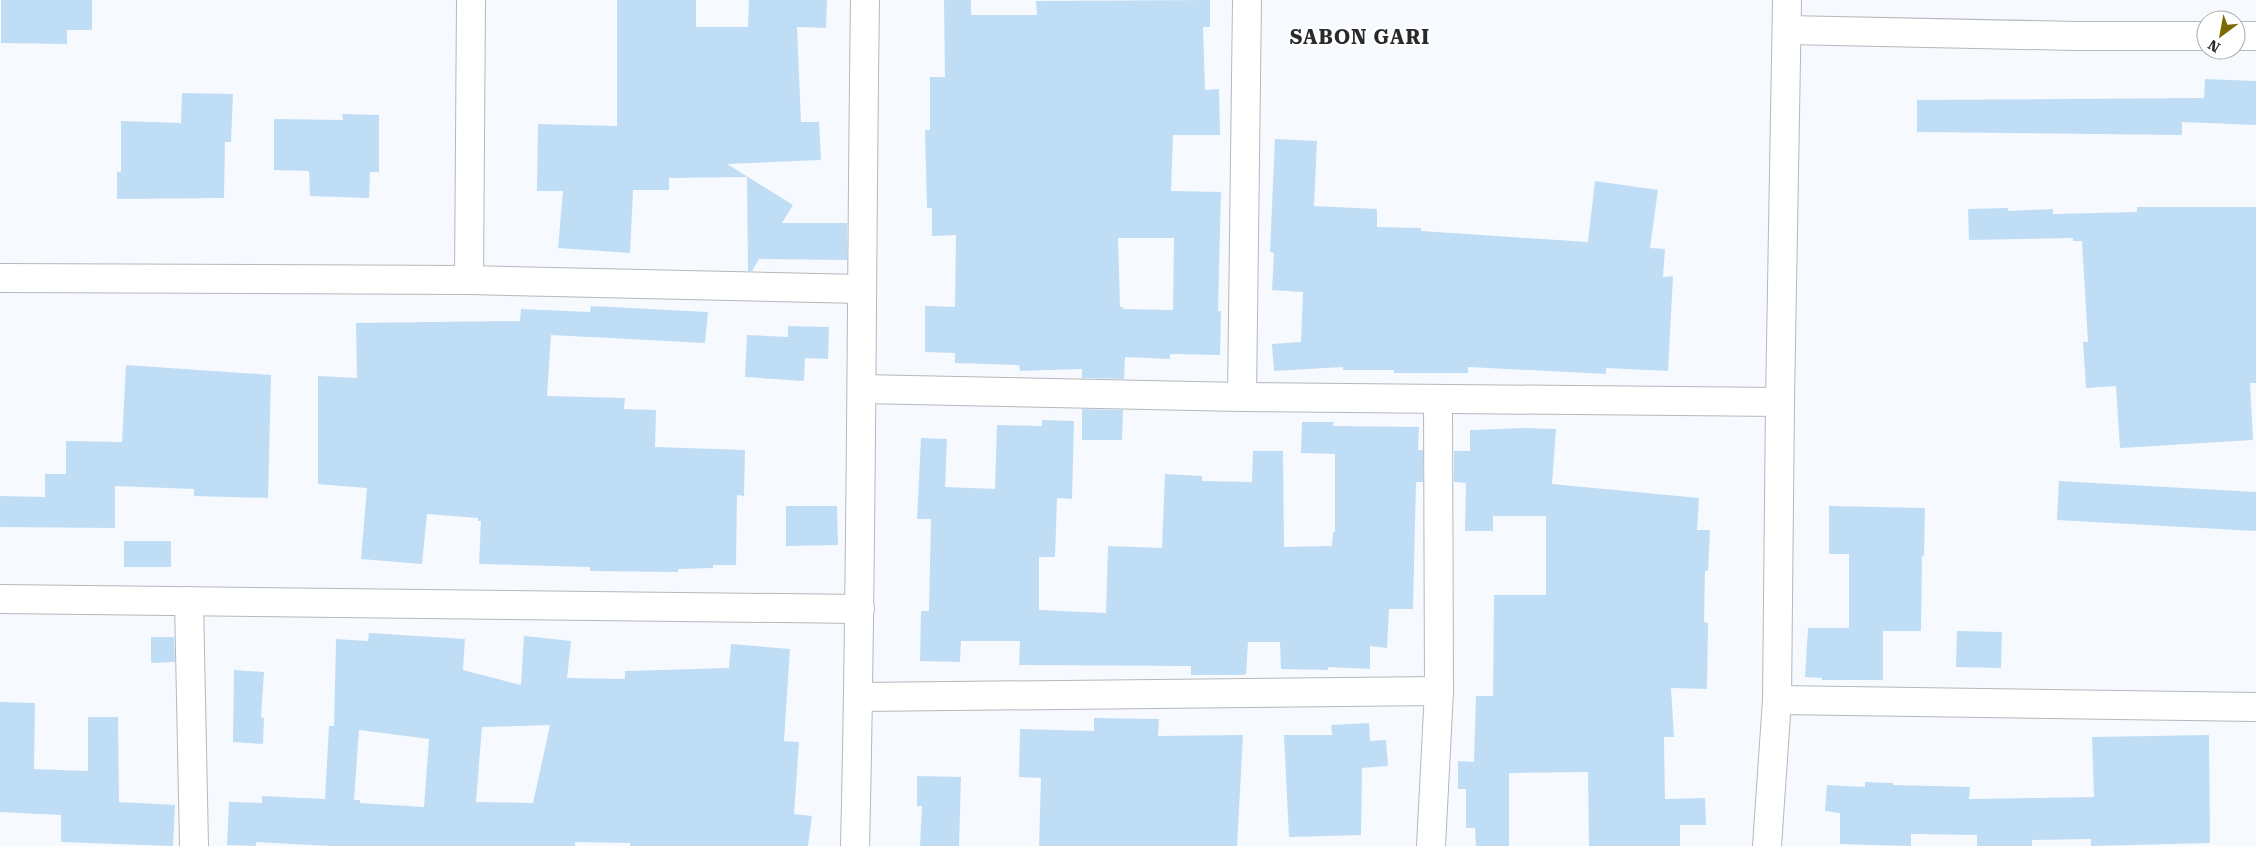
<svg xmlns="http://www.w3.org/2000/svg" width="2256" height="846" font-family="'Roboto Serif',serif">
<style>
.building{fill:#c0ddf6;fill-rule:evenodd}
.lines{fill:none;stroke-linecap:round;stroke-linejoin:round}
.minor-casing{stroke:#b4b8bc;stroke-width:30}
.minor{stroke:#fff;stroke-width:28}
.labels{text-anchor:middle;stroke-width:5;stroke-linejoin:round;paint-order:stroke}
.district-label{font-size:20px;font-weight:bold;letter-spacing:1px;fill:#282a2b;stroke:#fff}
</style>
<rect width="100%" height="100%" fill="#f6fafe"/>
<g class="building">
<polygon points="1,0 92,0 92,30 67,30 67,44 1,43"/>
<polygon points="617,0 696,0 696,27 748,27 749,0 827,0 826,28 797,27 801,122 819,122 821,160 727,164 793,205 782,223 847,223 847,260 759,259 752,271 748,271 747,177 669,178 669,190 633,190 630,253 558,248 563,191 537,191 538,124 617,126"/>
<path d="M944,0H971V15H1037L1036,1L1210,0V27H1203L1205,90L1219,89L1220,135H1173L1171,191L1221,192L1218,311H1221L1220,355L1170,354V359L1125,357L1124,379L1082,378V369L1020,371L1019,365L955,363V353L925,352V306L955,307L956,235L932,236V208H927L925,130H930V77H945ZM1118,238H1174L1173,310L1123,309V307H1120Z"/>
<polygon points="2205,79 2256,81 2256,125 2182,122 2182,135 1917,132 1917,100 2204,98"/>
<polygon points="182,93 233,94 231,142 225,142 224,198 117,199 117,172 121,172 121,121 181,123"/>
<polygon points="342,114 379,115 379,172 370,172 369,198 310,196 309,171 274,170 274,119 343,120"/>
<polygon points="1275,139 1317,141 1314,206 1377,209 1377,227 1421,228 1421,231 1588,242 1595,181 1658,190 1650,248 1665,249 1663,277 1673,276 1668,371 1606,368 1606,374 1468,367 1468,373 1394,373 1394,370 1343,370 1343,367 1274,371 1272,344 1301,342 1303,292 1272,290 1274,253 1270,252"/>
<polygon points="2137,207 2256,207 2256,383 2250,383 2253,440 2120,448 2116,386 2086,388 2083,342 2088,342 2082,241 2073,241 2073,238 1969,240 1968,209 2008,208 2008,211 2053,209 2053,214 2137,212"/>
<polygon points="591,306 708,312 705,343 551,335 547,396 625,398 624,409 656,410 655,447 745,450 744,496 737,495 736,565 713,565 713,568 678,569 678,572 590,571 590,567 479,564 481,521 478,521 478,518 427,514 422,564 361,559 367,488 318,484 318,376 357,378 356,323 520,321 521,309 590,312"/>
<polygon points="788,326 829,327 828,359 805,358 804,381 745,377 747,335 788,337"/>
<polygon points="126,365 271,375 268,498 194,496 194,489 115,486 115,528 0,527 0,496 45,497 45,474 66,474 66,441 122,442"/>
<polygon points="1082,409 1123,410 1122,440 1082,440"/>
<polygon points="1042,420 1074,421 1072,499 1057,498 1055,557 1039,557 1039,610 1106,613 1108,546 1162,548 1165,474 1202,476 1202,481 1252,482 1253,451 1283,451 1284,547 1332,546 1333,532 1335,532 1335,454 1301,453 1302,422 1334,422 1333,426 1419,427 1418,450 1423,450 1423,482 1416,482 1413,609 1389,609 1387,648 1370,646 1370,669 1328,667 1328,670 1281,669 1280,642 1248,642 1246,674 1242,675 1191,675 1191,666 1019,665 1020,641 961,641 960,662 920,661 921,611 929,611 931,519 917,519 921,438 947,439 945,487 995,489 997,425 1042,426"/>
<polygon points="1526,428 1556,429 1552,484 1699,498 1697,530 1710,530 1708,571 1705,571 1704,622 1708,623 1707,689 1671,688 1674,737 1664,737 1665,799 1705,798 1706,825 1680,825 1680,846 1589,846 1588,772 1509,773 1509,846 1476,846 1475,828 1466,828 1466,789 1458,789 1458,761 1474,762 1476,696 1493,696 1494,595 1546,595 1546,516 1493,516 1493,531 1465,531 1466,483 1454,482 1454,451 1470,451 1470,430"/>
<polygon points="2059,481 2256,492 2256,531 2057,520"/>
<polygon points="786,506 837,506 838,545 786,546"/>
<polygon points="1829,506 1925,508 1924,556 1922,556 1921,631 1883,631 1883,680 1822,680 1822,678 1805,677 1808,628 1849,628 1849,554 1829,554"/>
<rect x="124" y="541" width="47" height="26"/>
<polygon points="1957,631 2002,632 2001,668 1956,667"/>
<path d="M369,633L465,639L463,670L521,685L524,636L571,641L567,678L625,679V671L729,668L731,644L790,649L784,741L799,742L794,814L812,816L808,846H630V843L575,842V846H331L256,842V846L227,845L229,802L262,803V796L325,799L329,726H334L336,639L368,641ZM550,725L533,803L476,802L482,727ZM359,730L429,739L424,807L360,803V800H354Z"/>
<polygon points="151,637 174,637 175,662 151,663"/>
<polygon points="234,670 264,672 261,717 264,718 263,744 233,742"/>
<polygon points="0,702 35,703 34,769 88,771 88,717 118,717 119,802 175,805 173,846 61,842 61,815 0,812"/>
<polygon points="1094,718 1159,719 1158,736 1243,735 1237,846 1039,846 1041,778 1019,777 1020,729 1094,731"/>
<polygon points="1369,723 1370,741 1386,740 1388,766 1362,768 1361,835 1289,837 1284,735 1332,735 1331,725"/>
<polygon points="2209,735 2210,843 2091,846 2091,839 2032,840 2032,846 1977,846 1977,835 1911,834 1911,846 1840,844 1840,813 1825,811 1827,785 1865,787 1865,782 1893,783 1893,785 1970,787 1969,799 2094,797 2092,737"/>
<polygon points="917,776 961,777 959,846 920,846 922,806 917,806"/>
</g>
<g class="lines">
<defs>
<g id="minor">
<polyline points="1787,30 2076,36 2206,36"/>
<polyline points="2236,36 2256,36"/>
<polyline points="0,278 469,280 861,289"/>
<polyline points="469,280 471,0"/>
<polyline points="862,389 1242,397 1780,402"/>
<polyline points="1242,397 1247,0"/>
<polyline points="0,599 860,609"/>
<polyline points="189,601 194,846"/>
<polyline points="859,697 1439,691"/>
<polyline points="1777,700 2256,707"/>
<path d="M855,846C862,564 861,282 865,0"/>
<polyline points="1431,846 1439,691 1438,399"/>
<polyline points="1767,846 1777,700 1780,402 1787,0"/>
</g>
</defs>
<use href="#minor" class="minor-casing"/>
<use href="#minor" class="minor"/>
</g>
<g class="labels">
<g class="district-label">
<text x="1360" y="44">SABON GARI</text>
</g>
</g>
<g transform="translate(2221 35) rotate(212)"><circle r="24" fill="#ffffff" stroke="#a9aaaa"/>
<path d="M0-4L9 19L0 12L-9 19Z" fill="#7c6a01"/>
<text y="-8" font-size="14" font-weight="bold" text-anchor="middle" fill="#282a2b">N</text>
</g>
</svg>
